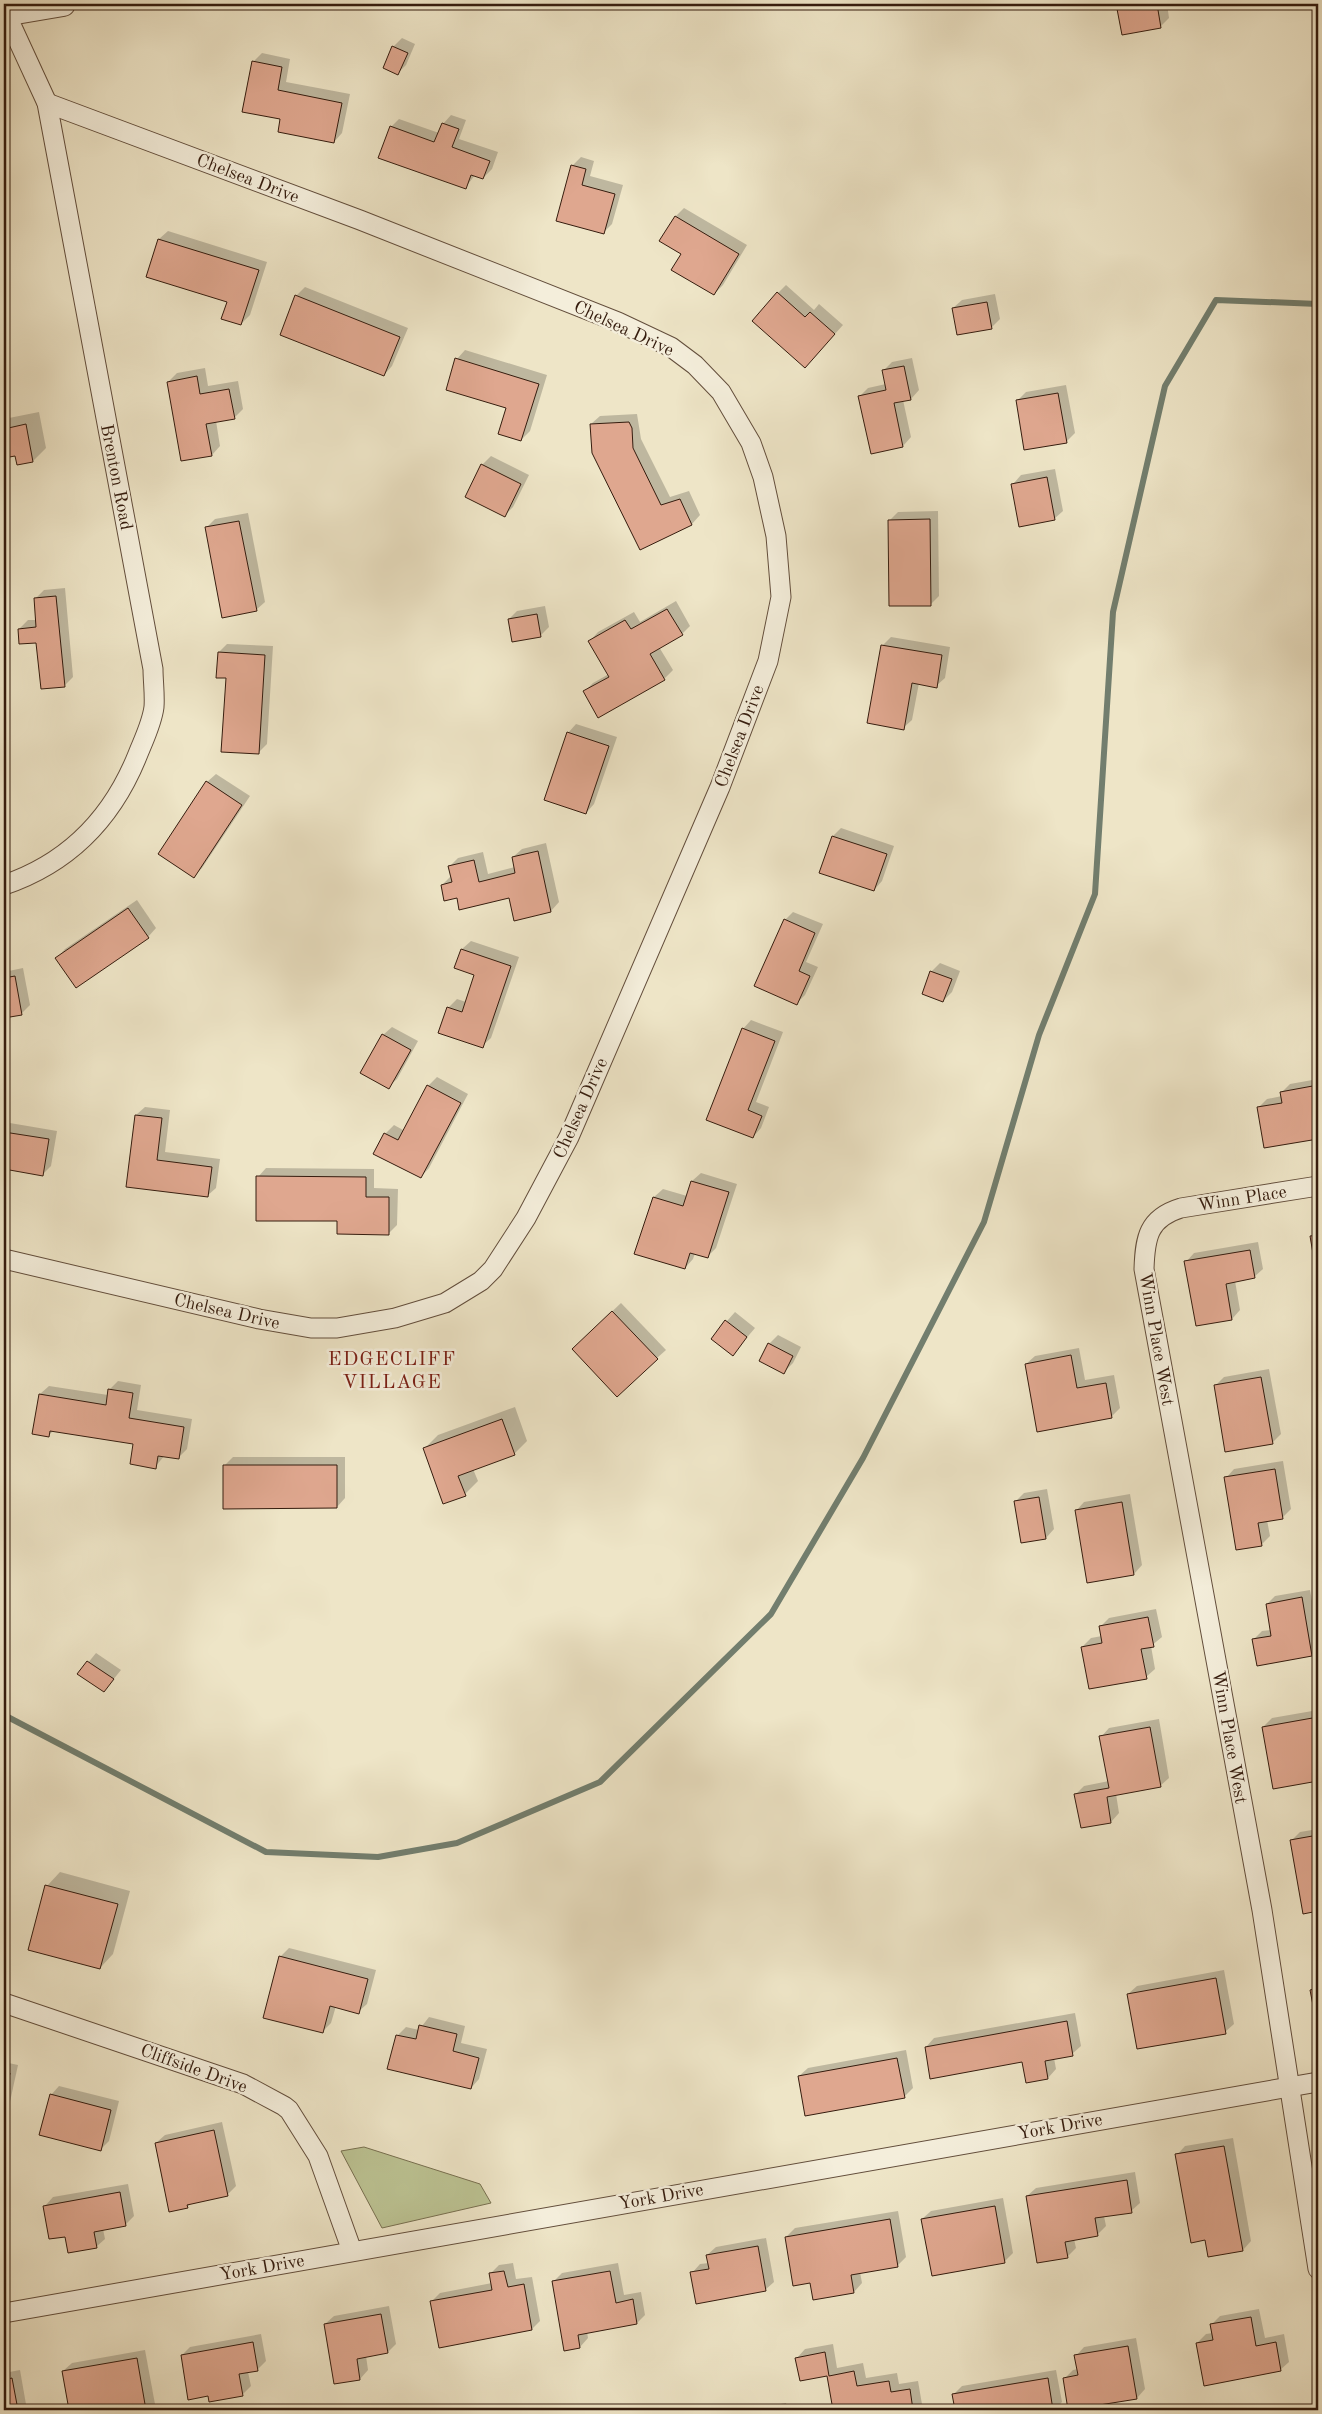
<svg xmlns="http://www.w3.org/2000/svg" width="1322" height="2414" font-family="'Old Standard TT',serif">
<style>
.green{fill:#bcc393;stroke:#787050}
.shadow{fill:#0003}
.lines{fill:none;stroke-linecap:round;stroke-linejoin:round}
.stream{stroke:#727e6e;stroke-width:6}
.building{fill:#dfa78f;stroke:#351c0e}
.minor-casing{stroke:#634e3c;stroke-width:21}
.tertiary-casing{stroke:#634e3c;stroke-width:26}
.minor{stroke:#f4eedb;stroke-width:19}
.tertiary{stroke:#f4eedb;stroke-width:24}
.labels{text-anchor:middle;stroke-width:5;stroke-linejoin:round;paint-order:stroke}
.street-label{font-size:18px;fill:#351c0e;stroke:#f4eedb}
.quarter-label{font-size:20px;letter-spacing:1px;fill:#7a1f14;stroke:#f4eedb}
</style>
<rect width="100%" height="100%" fill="#eee5c7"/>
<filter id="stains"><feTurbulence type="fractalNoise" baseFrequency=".004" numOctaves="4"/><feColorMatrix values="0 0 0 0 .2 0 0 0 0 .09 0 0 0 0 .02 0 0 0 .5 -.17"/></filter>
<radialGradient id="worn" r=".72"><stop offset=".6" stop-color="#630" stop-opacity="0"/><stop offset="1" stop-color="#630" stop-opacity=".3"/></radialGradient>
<polygon class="green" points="364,2147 480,2184 491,2203 382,2228 341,2151"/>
<g class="shadow">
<polygon points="1124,4 1167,4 1169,18 1161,26 1118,9"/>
<polygon points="402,38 415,44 406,65 397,74 393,47"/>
<polygon points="262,53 290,59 286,82 350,94 342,133 334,142 282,118 253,62"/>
<polygon points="451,115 466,120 459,139 498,152 492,169 483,178 475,175 465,188 391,127 399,119 439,133 443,124"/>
<polygon points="581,157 594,161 590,176 623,185 612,224 604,232 572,166"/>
<polygon points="684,208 747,245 723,285 714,294 682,254 661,241 676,216"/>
<polygon points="168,231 267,262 250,315 241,324 228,301 148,276 159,239"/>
<polygon points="786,285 814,310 819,304 843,325 814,357 778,293"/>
<polygon points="305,287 408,328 392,366 384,375 296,296"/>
<polygon points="995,294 1000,319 991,328 953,308 962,300"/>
<polygon points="465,350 547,375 530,431 521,440 507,407 457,359"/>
<polygon points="912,358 919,390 911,399 903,400 911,437 903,446 860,396 868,388 886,384 883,371 892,362"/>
<polygon points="205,368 208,386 238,381 243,409 234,418 216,421 220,446 212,455 168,382 177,373"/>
<polygon points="1066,385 1075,433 1066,442 1017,401 1026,392"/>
<polygon points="39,412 46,448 33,461 18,464 16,455 4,457 4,419"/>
<polygon points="637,414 641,439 670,497 689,491 700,515 692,524 641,548 591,424 600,416"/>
<polygon points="491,456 529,475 513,507 505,515 482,465"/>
<polygon points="1055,469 1063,511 1054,519 1013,484 1021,475"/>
<polygon points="938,511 939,596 930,605 890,520 898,512"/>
<polygon points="248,513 265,602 256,610 206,528 215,519"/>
<polygon points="65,588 73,677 64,686 37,641 19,629 28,620 37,620 35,599 44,590"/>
<polygon points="676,601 690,626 682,634 659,647 673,670 664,679 585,691 593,683 609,674 590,641 598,632 634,612 640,622"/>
<polygon points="545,606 549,627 540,636 509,619 517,611"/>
<polygon points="891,637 950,647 945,678 936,686 919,683 912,720 903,728 883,645"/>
<polygon points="227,644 273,646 267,744 258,753 219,652"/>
<polygon points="576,724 617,737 594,804 586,813 568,733"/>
<polygon points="216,774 250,796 202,868 194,876 207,782"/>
<polygon points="841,828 894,846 882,881 874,890 821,872 833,836"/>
<polygon points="546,843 559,902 551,911 515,919 510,897 457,896 442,885 451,876 450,866 458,858 483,852 488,874 515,867 513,857 522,849"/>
<polygon points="137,900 156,928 148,937 57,958 65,949"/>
<polygon points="793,912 823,924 806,962 818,967 805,995 797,1003 785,920"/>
<polygon points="471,941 519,957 491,1038 482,1046 448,1008 457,999 466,1002 476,975 462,949"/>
<polygon points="940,963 960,971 952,992 943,1001 931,972"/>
<polygon points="23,968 30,1005 21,1014 4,1017 4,972"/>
<polygon points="751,1020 783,1032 756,1102 769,1107 761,1128 753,1137 707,1120 743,1029"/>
<polygon points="392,1027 418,1041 397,1079 388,1087 383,1035"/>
<polygon points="437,1077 468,1094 429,1168 421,1177 385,1134 394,1125 405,1131 428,1086"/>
<polygon points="1318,1079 1318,1137 1266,1147 1259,1107 1267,1099 1282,1096 1282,1092 1290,1084"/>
<polygon points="145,1107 170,1110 165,1152 220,1159 216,1188 207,1196 127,1186 136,1115"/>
<polygon points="4,1122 57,1131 51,1166 43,1174 4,1168"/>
<polygon points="266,1168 374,1169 374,1188 398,1189 397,1225 389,1233 338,1220 258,1177"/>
<polygon points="701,1173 737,1184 716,1248 707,1257 695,1253 693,1259 685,1268 636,1253 654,1197 663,1189 687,1196 692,1181"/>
<polygon points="1318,1230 1318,1276 1311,1237"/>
<polygon points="1258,1242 1263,1269 1254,1277 1235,1281 1240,1310 1232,1319 1186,1262 1194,1253"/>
<polygon points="621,1303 666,1350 657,1358 582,1340"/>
<polygon points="735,1312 755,1328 733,1354 712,1338"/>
<polygon points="778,1335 801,1347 793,1363 784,1372 769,1344"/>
<polygon points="1079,1348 1085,1380 1114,1375 1120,1408 1111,1417 1026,1364 1035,1356"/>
<polygon points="1269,1369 1281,1434 1272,1443 1215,1386 1224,1377"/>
<polygon points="118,1381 141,1385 137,1410 192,1419 187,1449 178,1458 165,1455 155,1467 135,1443 54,1430 49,1435 40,1394 49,1386 108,1395 109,1390"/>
<polygon points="515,1407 527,1441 514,1454 473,1469 478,1481 465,1494 424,1449 438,1435"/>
<polygon points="233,1457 345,1457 345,1498 337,1507 224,1466"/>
<polygon points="1283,1461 1291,1509 1282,1518 1267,1520 1270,1536 1261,1545 1226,1478 1234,1469"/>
<polygon points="1047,1489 1054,1529 1046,1538 1015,1502 1024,1493"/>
<polygon points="1130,1494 1142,1565 1134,1574 1088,1582 1076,1511 1084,1502"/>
<polygon points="1310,1590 1318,1634 1318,1649 1312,1655 1253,1640 1262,1631 1271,1630 1267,1604 1275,1596"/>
<polygon points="1156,1609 1162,1637 1151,1646 1155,1669 1146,1677 1082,1647 1091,1638 1102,1636 1100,1627 1109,1618"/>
<polygon points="96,1653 121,1670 104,1691 79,1674"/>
<polygon points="1318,1710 1318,1779 1274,1787 1263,1727 1272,1718"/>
<polygon points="1159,1719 1169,1778 1160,1786 1116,1794 1119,1813 1111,1822 1076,1794 1084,1786 1109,1781 1101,1737 1109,1728"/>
<polygon points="1318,1829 1318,1910 1304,1912 1291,1841 1300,1832"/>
<polygon points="60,1872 130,1891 113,1954 100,1968 47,1886"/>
<polygon points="289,1948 376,1970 367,2004 358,2012 336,2006 331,2023 322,2032 280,1957"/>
<polygon points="1224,1970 1234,2024 1225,2032 1128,1994 1137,1986"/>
<polygon points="1318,1983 1318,2024 1312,1990"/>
<polygon points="1075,2013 1081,2046 1072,2054 1054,2058 1056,2069 1048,2078 1023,2061 926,2047 934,2038"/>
<polygon points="429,2017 465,2026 461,2043 487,2049 479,2079 471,2088 397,2036 406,2027 419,2030"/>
<polygon points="906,2050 913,2088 904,2097 799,2076 808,2068"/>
<polygon points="4,2062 18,2065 8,2111 4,2115"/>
<polygon points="59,2086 119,2101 109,2141 101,2149 51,2095"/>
<polygon points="222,2122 236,2186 227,2195 191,2203 187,2207 156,2143 165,2135"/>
<polygon points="1233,2138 1251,2241 1243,2250 1206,2239 1177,2155 1185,2146"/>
<polygon points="1135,2172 1140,2203 1131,2211 1104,2216 1106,2226 1097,2235 1074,2239 1076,2248 1067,2257 1027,2196 1036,2188"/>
<polygon points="128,2184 134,2216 125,2225 103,2229 105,2239 96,2247 66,2235 45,2206 53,2197"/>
<polygon points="1003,2198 1013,2253 1004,2262 922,2219 931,2211"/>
<polygon points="898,2211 906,2257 897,2266 860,2272 862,2283 854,2292 811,2281 786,2237 795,2228"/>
<polygon points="4,2215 8,2240 4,2244"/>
<polygon points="766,2238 774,2282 765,2290 692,2273 700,2264 709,2263 707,2255 716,2247"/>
<polygon points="513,2263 516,2279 532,2277 540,2321 532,2329 432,2301 440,2293 492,2283 490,2274 499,2265"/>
<polygon points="618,2263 624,2295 641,2292 645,2315 637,2323 587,2332 588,2338 580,2347 553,2282 562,2273"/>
<polygon points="389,2306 396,2344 388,2352 366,2356 368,2370 360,2379 335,2383 325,2324 334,2316"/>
<polygon points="1259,2309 1265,2338 1284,2334 1289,2362 1280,2370 1197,2343 1206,2334 1213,2333 1211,2325 1220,2316"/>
<polygon points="261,2334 266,2361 257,2370 248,2372 251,2386 242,2395 209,2395 182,2355 190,2347"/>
<polygon points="1136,2338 1145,2389 1137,2398 1064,2379 1073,2370 1078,2369 1076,2356 1084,2347"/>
<polygon points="833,2344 837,2368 863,2363 866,2378 897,2373 899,2384 918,2381 923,2410 834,2410 828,2375 797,2358 805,2349"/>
<polygon points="145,2350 155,2404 149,2410 70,2410 63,2371 72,2363"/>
<polygon points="20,2370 27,2410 4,2410 4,2373"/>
<polygon points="1056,2370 1062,2402 1054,2410 956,2410 953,2395 962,2386"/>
<polygon points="786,2403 788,2410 744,2410"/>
</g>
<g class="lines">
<polyline class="stream" points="4,1715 266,1852 378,1857 457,1843 600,1782 771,1614 863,1458 984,1222 1039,1035 1095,894 1113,612 1165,386 1216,300 1318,304"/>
</g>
<g class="building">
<polygon points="1146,4 1157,4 1161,28 1122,35 1117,9"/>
<polygon points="392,46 408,53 398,75 383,68"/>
<polygon points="252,61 282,67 278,90 342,103 334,143 278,132 280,119 242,112"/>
<polygon points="442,123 459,129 452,147 490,161 483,179 471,175 466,189 378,158 390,126 434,142"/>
<polygon points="571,165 586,169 582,185 615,194 604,234 556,221"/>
<polygon points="675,216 739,254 714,295 671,270 681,254 659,241"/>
<polygon points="158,239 259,270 241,325 221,319 227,302 146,277"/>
<polygon points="777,292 805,317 810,312 835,334 805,368 752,321"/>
<polygon points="295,295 400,337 384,376 280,335"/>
<polygon points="987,302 992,329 957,335 952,308"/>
<polygon points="455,358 539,384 521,441 498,434 506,408 446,390"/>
<polygon points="904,366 911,400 894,403 903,447 871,454 858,396 886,390 882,370"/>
<polygon points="197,376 200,394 229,389 235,419 206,424 212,456 181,461 167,382"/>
<polygon points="1058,393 1067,443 1024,450 1016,400"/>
<polygon points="629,422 632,428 633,448 661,505 680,499 692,525 640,550 592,453 590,424"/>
<polygon points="26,424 33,462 17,465 15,456 4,458 4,429"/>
<polygon points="481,464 521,484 505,517 465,497"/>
<polygon points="1047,477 1055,520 1019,527 1011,484"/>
<polygon points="930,519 931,606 889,606 888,520"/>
<polygon points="239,521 257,611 222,618 205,527"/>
<polygon points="56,596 65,687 41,689 36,643 19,644 18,629 36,627 34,598"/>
<polygon points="667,609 683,635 650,654 665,680 598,718 583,691 609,677 588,641 625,620 631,629"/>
<polygon points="537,614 541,637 512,642 508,619"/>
<polygon points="881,645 942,655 937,688 912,683 904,730 867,723"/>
<polygon points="218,652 265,655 259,754 221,752 226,678 216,678"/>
<polygon points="567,732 609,746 586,814 544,800"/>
<polygon points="206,781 242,805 194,878 158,854"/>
<polygon points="832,836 887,854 874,891 819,873"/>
<polygon points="538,851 551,912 514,921 509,898 459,910 457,898 444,901 441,885 452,882 448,866 474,860 479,882 515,873 512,857"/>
<polygon points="128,908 149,938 76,988 55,958"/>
<polygon points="784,919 815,933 799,971 810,976 797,1005 754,986"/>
<polygon points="461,949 511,966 483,1048 438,1033 447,1007 462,1012 474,975 454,968"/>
<polygon points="930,971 952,979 943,1002 922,994"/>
<polygon points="15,976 22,1015 4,1018 4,978"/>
<polygon points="742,1028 775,1041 748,1110 762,1116 753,1138 706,1120"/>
<polygon points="382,1034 411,1050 389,1089 360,1073"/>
<polygon points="427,1085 461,1103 421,1178 373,1154 384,1133 398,1140"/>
<polygon points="1318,1085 1318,1139 1264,1148 1257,1107 1282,1103 1280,1092"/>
<polygon points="135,1115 162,1118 157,1160 212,1167 208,1197 126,1187"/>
<polygon points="4,1132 49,1139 43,1176 4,1169"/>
<polygon points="256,1176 366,1177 366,1197 389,1197 389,1235 337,1234 337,1221 256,1221"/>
<polygon points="691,1181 729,1192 708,1258 690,1253 685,1269 634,1254 653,1197 683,1206"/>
<polygon points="1318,1235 1318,1283 1310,1236"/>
<polygon points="1250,1250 1255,1278 1226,1284 1232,1320 1196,1326 1184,1261"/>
<polygon points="612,1311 658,1359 617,1397 572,1349"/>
<polygon points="725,1320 747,1337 733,1356 711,1339"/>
<polygon points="768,1343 793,1356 784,1374 759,1361"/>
<polygon points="1071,1355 1077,1388 1106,1383 1112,1418 1037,1432 1025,1364"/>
<polygon points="1261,1377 1273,1444 1225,1452 1214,1385"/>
<polygon points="108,1389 133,1393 129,1418 184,1427 179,1459 158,1456 156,1469 130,1464 133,1444 50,1431 49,1437 32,1434 39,1394 106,1405"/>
<polygon points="502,1419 515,1455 458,1476 466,1496 443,1504 423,1448"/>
<polygon points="223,1465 337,1465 337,1508 223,1509"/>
<polygon points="1275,1469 1283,1519 1258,1523 1262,1546 1236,1550 1224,1477"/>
<polygon points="1039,1497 1046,1539 1021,1543 1014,1501"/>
<polygon points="1122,1502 1134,1575 1087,1583 1075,1510"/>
<polygon points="1302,1597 1312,1656 1257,1666 1252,1639 1271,1636 1266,1604"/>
<polygon points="1148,1617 1154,1647 1141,1649 1147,1679 1089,1689 1081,1647 1102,1643 1099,1626"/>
<polygon points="87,1661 114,1679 104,1692 77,1674"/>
<polygon points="1318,1717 1318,1740 1314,1741 1318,1781 1273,1789 1262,1727"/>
<polygon points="1150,1727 1161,1787 1107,1797 1111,1823 1081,1828 1074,1794 1109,1788 1099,1736"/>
<polygon points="1318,1835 1318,1911 1303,1914 1290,1840"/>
<polygon points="45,1885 118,1904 100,1969 28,1950"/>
<polygon points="279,1956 368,1979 359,2014 330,2006 323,2033 263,2018"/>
<polygon points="1216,1978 1226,2034 1137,2049 1127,1994"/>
<polygon points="1318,1988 1318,2026 1317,2026 1310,1990"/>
<polygon points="1067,2021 1073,2056 1045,2061 1048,2079 1026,2083 1022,2062 930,2079 925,2047"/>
<polygon points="419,2025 457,2034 453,2051 479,2058 471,2089 387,2069 396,2035 416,2039"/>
<polygon points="897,2058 905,2098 805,2116 798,2076"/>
<polygon points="4,2072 10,2073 4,2102"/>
<polygon points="50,2094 111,2110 101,2151 39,2135"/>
<polygon points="214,2130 228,2196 187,2205 188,2208 169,2212 155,2143"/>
<polygon points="1224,2146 1243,2251 1208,2257 1205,2240 1191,2243 1175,2154"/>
<polygon points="1127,2180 1132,2213 1095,2218 1098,2236 1065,2242 1068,2258 1037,2263 1026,2196"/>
<polygon points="120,2192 126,2226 94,2232 97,2248 68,2253 65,2237 49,2239 43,2206"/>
<polygon points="995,2206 1005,2263 932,2276 921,2219"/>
<polygon points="890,2219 898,2267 851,2275 854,2293 813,2300 810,2283 793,2286 785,2237"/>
<polygon points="758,2246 766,2291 696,2304 690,2272 709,2269 706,2255"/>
<polygon points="504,2271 508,2287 524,2284 532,2330 439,2348 430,2301 492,2290 489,2273"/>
<polygon points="610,2271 616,2303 633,2299 637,2324 578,2335 580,2348 564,2351 552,2281"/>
<polygon points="381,2314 388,2353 357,2359 360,2380 334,2384 324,2324"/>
<polygon points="1251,2317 1256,2346 1276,2342 1281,2371 1204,2386 1196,2343 1213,2340 1210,2324"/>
<polygon points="253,2342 258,2371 239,2374 243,2396 209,2402 208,2396 188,2400 181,2355"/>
<polygon points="1128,2346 1137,2399 1068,2410 1063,2378 1078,2375 1074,2355"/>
<polygon points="825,2352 829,2376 854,2371 857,2386 889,2381 891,2392 910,2389 913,2410 833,2410 827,2376 800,2381 795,2358"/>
<polygon points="137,2358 146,2410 69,2410 62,2371"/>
<polygon points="12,2378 18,2410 4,2410 4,2380"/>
<polygon points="1048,2378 1053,2410 955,2410 952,2394"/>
</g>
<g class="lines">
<defs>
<g id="minor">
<path d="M4,885C69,863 113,817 138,754C144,739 152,723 154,707C155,695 153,681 153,669L47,103L6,14"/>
<path d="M1318,1186L1181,1208C1148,1218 1145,1238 1144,1269L1262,1910L1318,2269"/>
<polyline points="4,1259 259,1319 311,1328 337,1328 395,1318 445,1303 481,1281 493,1269 526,1218 569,1137 720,787 768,661 781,597 776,536 763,477 751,443 721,392 695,365 671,347 618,322 360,220 47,103"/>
<polyline points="4,2003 243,2084 284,2106 289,2110 318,2156 352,2251"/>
<polyline points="4,2313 1318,2082"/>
</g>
<polyline id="tertiary" points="4,14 63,4"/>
</defs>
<use href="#minor" class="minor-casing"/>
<use href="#tertiary" class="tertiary-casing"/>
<use href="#minor" class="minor"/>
<use href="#tertiary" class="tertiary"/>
</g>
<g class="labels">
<g class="street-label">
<text transform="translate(248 178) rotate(21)" y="6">Chelsea Drive</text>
<text transform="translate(624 328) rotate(25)" y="6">Chelsea Drive</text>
<text transform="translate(117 477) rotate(79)" y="6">Brenton Road</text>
<text transform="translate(739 736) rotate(-69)" y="6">Chelsea Drive</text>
<text transform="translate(580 1108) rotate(-66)" y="6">Chelsea Drive</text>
<text transform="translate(1242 1198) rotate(-9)" y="6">Winn Place</text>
<text transform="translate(227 1311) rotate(13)" y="6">Chelsea Drive</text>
<text transform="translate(1157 1339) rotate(80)" y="6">Winn Place West</text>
<text transform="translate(1230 1737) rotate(80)" y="6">Winn Place West</text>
<text transform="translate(194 2068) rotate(20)" y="6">Cliffside Drive</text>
<text transform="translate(1060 2126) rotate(-10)" y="6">York Drive</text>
<text transform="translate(661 2196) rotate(-10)" y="6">York Drive</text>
<text transform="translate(262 2267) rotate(-10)" y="6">York Drive</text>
</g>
<g class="quarter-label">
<text x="392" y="1365">EDGECLIFF<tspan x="392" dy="23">VILLAGE</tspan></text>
</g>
</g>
<rect width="1322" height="2414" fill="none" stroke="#eee5c7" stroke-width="20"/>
<rect x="5" y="5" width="1312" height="2404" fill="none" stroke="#351c0e" stroke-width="2.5"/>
<rect x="10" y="10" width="1302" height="2394" fill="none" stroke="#351c0e"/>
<rect width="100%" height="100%" filter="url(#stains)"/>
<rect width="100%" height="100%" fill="url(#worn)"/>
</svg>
